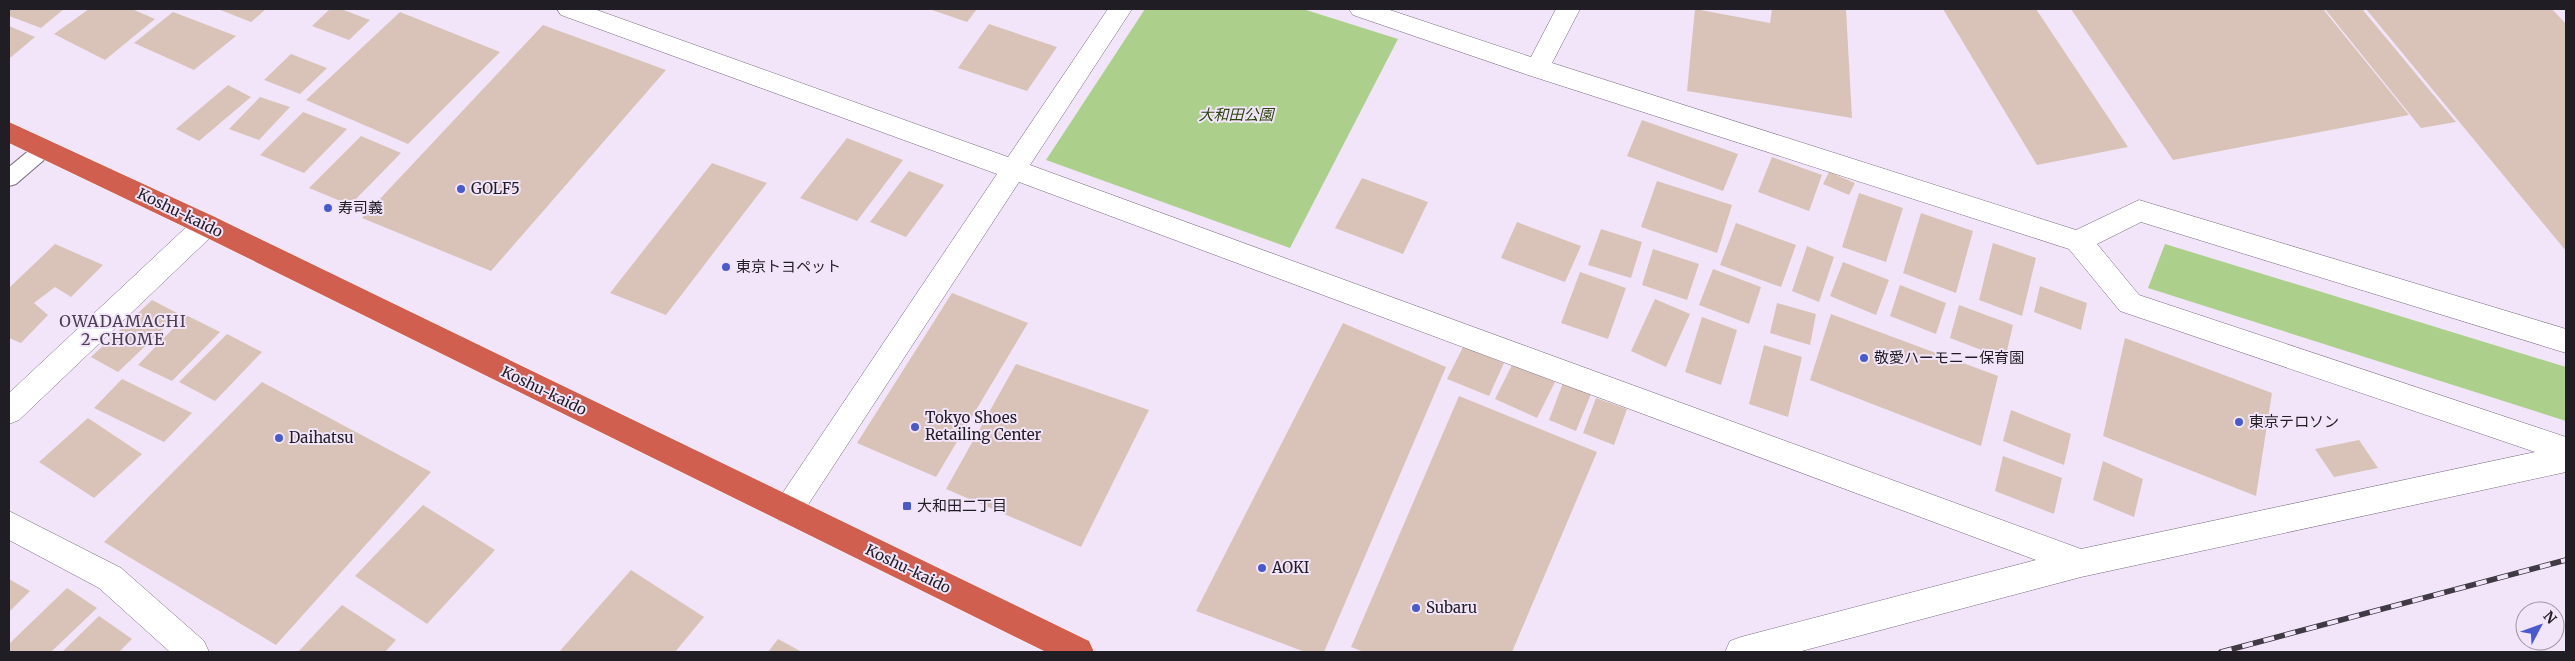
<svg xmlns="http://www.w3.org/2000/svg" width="2575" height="661" font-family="Merriweather,'Noto Sans JP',serif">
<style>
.green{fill:#acd08c}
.building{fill:#d9c3b8}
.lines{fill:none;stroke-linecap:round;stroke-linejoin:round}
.lane-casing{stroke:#74697a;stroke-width:2}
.street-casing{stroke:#74697a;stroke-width:1}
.highway-casing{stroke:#fff;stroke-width:1}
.lane{fill:#fff;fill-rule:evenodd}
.street{fill:#fff;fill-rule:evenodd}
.highway{fill:#d05f50;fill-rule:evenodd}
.rail-casing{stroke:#3f3a43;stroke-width:5.5}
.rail{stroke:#f2e5f9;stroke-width:4;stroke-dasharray:11;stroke-linecap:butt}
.poi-dot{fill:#485ace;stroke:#f2e5f9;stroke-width:2}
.labels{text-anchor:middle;stroke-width:4;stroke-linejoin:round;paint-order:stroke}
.park-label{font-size:15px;font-style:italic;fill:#2c440f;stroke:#f2e5f9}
.poi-label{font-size:15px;fill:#211d24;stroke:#f2e5f9;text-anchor:start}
.street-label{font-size:15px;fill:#211d24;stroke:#f2e5f9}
.neighbourhood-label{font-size:16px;letter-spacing:1px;fill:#4a3f4f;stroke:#f2e5f9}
</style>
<rect width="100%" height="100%" fill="#f2e5f9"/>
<g class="green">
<polygon points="1145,9 1303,9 1398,39 1290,248 1046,160"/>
<polygon points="2165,244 2566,367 2566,421 2148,288"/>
</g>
<g class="building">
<polygon points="9,9 64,9 41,28 9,16"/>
<polygon points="89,9 132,9 155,19 105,60 54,34"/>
<polygon points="218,9 266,9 251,22"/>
<polygon points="330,9 341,9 370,20 349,40 312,26"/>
<polygon points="929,9 977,9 967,22"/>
<polygon points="1695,9 1770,23 1772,9 1846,9 1852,118 1687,91"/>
<polygon points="1943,9 2036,9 2128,147 2037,165"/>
<polygon points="2071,9 2323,9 2409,115 2173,160"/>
<polygon points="2325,9 2362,9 2456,122 2421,128"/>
<polygon points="2366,9 2552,9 2566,24 2566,251"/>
<polygon points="173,12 236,36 194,70 134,43"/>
<polygon points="400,12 500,52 408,144 306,100"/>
<polygon points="989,24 1057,47 1027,91 958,68"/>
<polygon points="543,25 666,70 491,271 362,218"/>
<polygon points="9,26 35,37 10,58 9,57"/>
<polygon points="291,54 327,68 300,94 264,80"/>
<polygon points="228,85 251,97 199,141 176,129"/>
<polygon points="260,97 290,107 259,140 229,129"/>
<polygon points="303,112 347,129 304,173 260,155"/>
<polygon points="1642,120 1738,154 1723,191 1627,156"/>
<polygon points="361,136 401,153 350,205 309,188"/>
<polygon points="847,138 903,160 857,221 800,198"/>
<polygon points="1772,157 1822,175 1809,211 1758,192"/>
<polygon points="712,163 767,183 666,315 610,293"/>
<polygon points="909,171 944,185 906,237 870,222"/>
<polygon points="1829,172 1855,183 1849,195 1823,184"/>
<polygon points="1362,178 1428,202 1403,254 1335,228"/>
<polygon points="1657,181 1732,205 1717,253 1641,227"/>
<polygon points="1859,193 1903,208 1886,262 1842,247"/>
<polygon points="1921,213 1973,231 1956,293 1903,273"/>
<polygon points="1517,222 1581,246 1565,282 1501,258"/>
<polygon points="1736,223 1796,245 1781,287 1720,265"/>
<polygon points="1601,229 1642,242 1631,278 1588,265"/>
<polygon points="1993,243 2036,258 2022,316 1979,300"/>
<polygon points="55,244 103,265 71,297 55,287 34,303 48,315 21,343 9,338 9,288"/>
<polygon points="1807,246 1834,257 1819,302 1792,291"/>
<polygon points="1653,249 1699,264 1687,300 1642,285"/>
<polygon points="1843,262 1889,280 1876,315 1830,296"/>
<polygon points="1713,269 1761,287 1749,324 1699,305"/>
<polygon points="1580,272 1626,288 1608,339 1561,323"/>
<polygon points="1900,285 1946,303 1936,334 1890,316"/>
<polygon points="2040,286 2087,303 2081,330 2034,312"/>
<polygon points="952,293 1028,323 936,477 857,443"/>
<polygon points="1655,299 1690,314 1666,367 1631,351"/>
<polygon points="152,300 179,314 118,372 91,357"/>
<polygon points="1777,303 1816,314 1810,345 1770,333"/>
<polygon points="1959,305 2013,325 2005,359 1950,338"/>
<polygon points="1831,314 1998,376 1981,446 1810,380"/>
<polygon points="186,315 220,332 172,381 138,365"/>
<polygon points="1702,317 1737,330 1721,385 1685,372"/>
<polygon points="1343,323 1446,367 1324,652 1305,652 1196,611"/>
<polygon points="227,334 262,352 215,401 179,382"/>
<polygon points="2125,338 2272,393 2256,496 2103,436"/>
<polygon points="1764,345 1802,357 1788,417 1749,404"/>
<polygon points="1463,347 1504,363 1489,396 1447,379"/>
<polygon points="1513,363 1555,382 1537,418 1495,399"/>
<polygon points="1016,364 1149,410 1081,547 946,489"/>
<polygon points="122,379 192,413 164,442 94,408"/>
<polygon points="262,382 431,472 276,645 104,542"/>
<polygon points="1563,383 1591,394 1576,431 1549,420"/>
<polygon points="1459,396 1597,452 1512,652 1364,652 1351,647"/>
<polygon points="1596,398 1627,409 1614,445 1583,433"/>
<polygon points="2011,410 2071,434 2064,465 2003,441"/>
<polygon points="88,418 142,454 94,498 39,462"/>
<polygon points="2359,440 2378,468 2334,477 2315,449"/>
<polygon points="2003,456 2062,478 2054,514 1995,491"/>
<polygon points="2103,461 2143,479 2134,517 2093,500"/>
<polygon points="423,505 495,550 427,624 355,576"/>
<polygon points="631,570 704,617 675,652 559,652"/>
<polygon points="9,579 30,591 9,612"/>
<polygon points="67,588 97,608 51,652 9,652 9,644"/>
<polygon points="342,605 396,640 385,652 298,652"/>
<polygon points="99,616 132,639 119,652 62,652"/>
<polygon points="778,639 802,652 768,652"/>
</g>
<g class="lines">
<defs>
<polygon id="lane" points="45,140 52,143 55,148 52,153 16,184 9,186 9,167 38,143"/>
<g id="street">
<polygon points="557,9 594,9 1008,157 1108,9 1132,9 1030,165 2081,549 2535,452 2120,311 2069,249 1528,75 1353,15 1349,9 1387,9 1531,57 1556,9 1580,9 1552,63 2076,230 2139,200 2566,329 2566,353 2141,222 2097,244 2139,295 2566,437 2566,472 2081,577 1798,652 1725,652 1730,641 1741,637 2036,560 1019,182 798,520 788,524 778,520 773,510 778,500 997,174 561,15"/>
<polygon points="206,214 215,217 219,225 215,233 19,420 9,424 9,393 197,217"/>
<polygon points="9,511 121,568 204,641 209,652 170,652 99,588 9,540"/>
</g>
<polygon id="highway" points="9,122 215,217 1089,641 1094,652 1046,652 197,233 9,143"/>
</defs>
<use href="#lane" class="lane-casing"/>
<use href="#street" class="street-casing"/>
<use href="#highway" class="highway-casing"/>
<use href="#lane" class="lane"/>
<use href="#street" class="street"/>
<use href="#highway" class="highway"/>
<defs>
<polyline id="rail" points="2221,652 2566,560"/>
</defs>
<use href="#rail" class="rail-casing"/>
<use href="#rail" class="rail"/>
</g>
<g class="poi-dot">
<circle cx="461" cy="189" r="5"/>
<circle cx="328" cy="208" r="5"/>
<circle cx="726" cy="267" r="5"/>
<circle cx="1864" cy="358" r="5"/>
<circle cx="2239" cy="422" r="5"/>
<circle cx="915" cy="427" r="5"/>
<circle cx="279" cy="438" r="5"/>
<rect x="902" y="501" width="10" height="10" rx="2.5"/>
<circle cx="1262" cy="568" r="5"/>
<circle cx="1416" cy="608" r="5"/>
</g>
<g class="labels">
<g class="park-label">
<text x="1236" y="120">大和田公園</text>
</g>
<g class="poi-label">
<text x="471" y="194">GOLF5</text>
<text x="338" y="213">寿司義</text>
<text x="736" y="272">東京トヨペット</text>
<text x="1874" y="363">敬愛ハーモニー保育園</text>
<text x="925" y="423">Tokyo Shoes<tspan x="925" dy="17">Retailing Center</tspan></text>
<text x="2249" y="427">東京テロソン</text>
<text x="289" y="443">Daihatsu</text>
<text x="917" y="511">大和田二丁目</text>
<text x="1272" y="573">AOKI</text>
<text x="1426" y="613">Subaru</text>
</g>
<g class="street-label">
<text transform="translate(180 213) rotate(26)" y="5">Koshu-kaido</text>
<text transform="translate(544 391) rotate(26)" y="5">Koshu-kaido</text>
<text transform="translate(908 569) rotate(26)" y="5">Koshu-kaido</text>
</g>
<g class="neighbourhood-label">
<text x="123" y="327">OWADAMACHI<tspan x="123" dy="18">2-CHOME</tspan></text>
</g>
</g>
<rect width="2575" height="661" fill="none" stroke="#211d24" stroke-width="20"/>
<g transform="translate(2540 626) rotate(49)"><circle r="24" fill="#f2e5f9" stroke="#9e95a4"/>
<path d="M0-4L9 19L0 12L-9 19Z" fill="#485ace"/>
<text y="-8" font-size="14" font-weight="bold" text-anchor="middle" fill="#211d24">N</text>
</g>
</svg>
